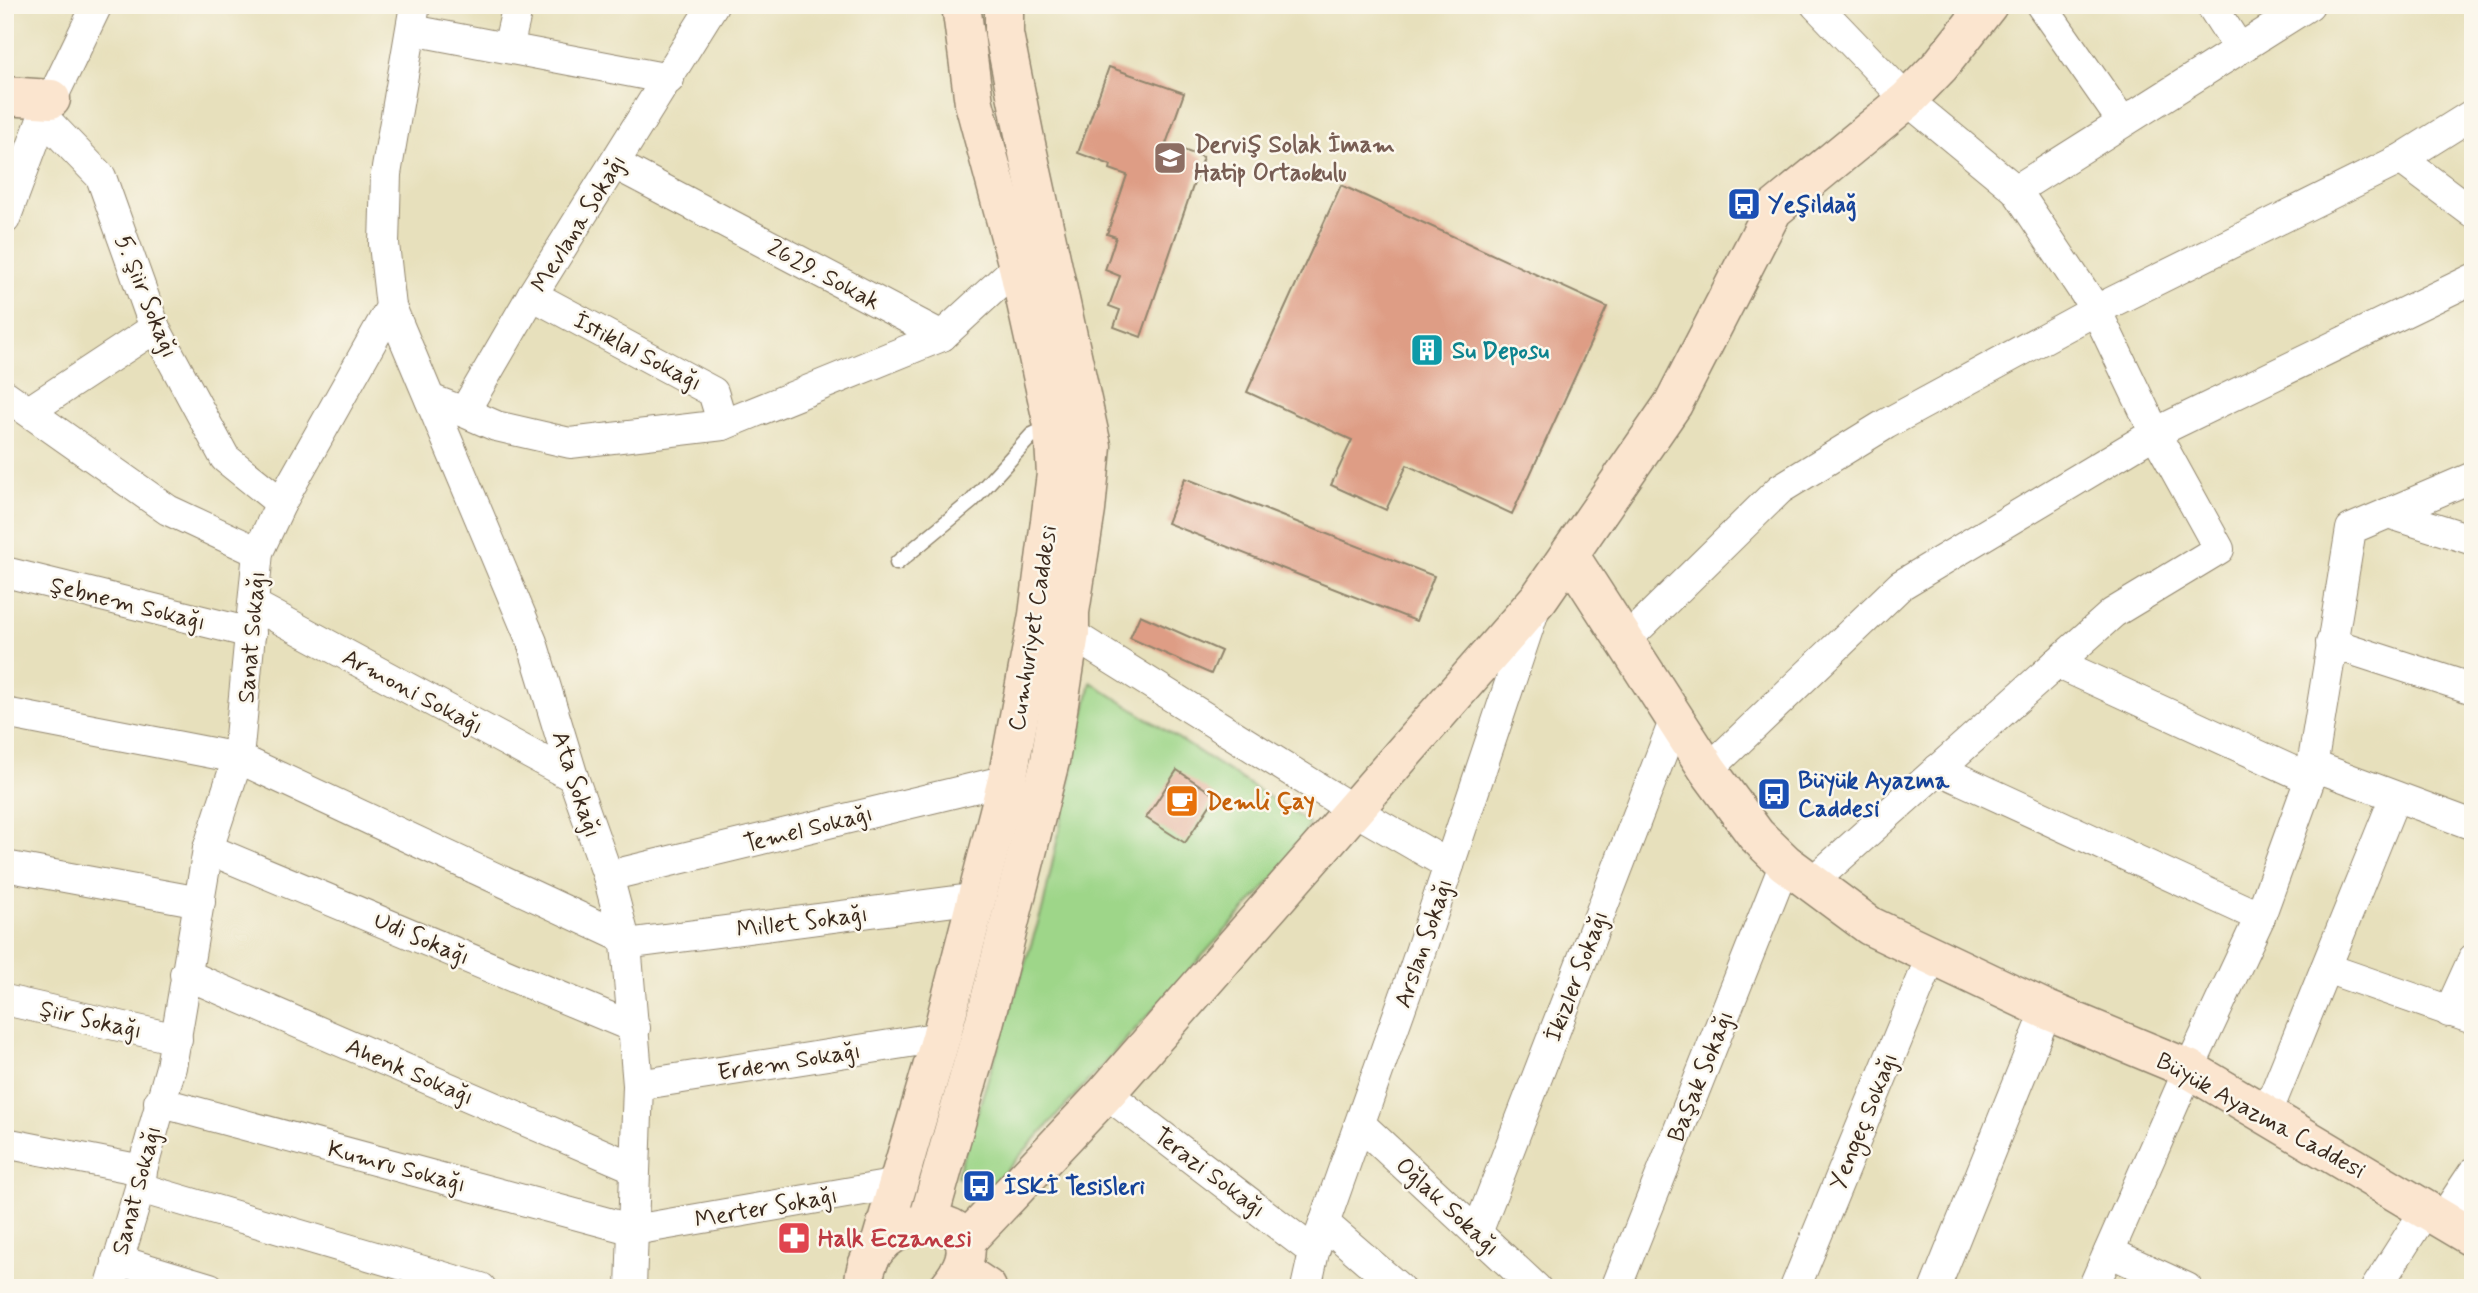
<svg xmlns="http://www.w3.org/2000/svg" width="2478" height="1293" font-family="Mynerve,sans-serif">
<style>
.green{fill:#9ed689;stroke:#6c8054;stroke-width:2}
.building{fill:#de9d85}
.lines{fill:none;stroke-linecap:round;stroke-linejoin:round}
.lane-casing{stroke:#91856d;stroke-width:17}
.street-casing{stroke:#91856d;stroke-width:32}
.secondary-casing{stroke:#91856d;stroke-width:41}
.lane{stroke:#fff;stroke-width:14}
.street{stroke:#fff;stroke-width:30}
.secondary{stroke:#fbe5cf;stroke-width:38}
.labels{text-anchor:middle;stroke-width:5;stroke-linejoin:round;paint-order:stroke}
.education-label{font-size:24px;font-weight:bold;fill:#785e54;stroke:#fbf7ec;text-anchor:start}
.transit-label{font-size:24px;font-weight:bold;fill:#164399;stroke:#fbf7ec;text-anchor:start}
.street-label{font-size:24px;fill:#3b2a1e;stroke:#fbf7ec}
.culture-label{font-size:24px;font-weight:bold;fill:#0d838f;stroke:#fbf7ec;text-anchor:start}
.food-label{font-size:24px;font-weight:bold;fill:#c56008;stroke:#fbf7ec;text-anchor:start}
.health-label{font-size:24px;font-weight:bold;fill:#be3a42;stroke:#fbf7ec;text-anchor:start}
</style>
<rect width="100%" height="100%" fill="#fbf7ec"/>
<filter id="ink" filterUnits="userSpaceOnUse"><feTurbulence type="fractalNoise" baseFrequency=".0143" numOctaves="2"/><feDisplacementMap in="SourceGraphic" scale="14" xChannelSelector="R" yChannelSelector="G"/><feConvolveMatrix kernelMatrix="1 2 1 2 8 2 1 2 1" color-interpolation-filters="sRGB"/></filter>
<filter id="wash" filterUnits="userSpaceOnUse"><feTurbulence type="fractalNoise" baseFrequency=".00686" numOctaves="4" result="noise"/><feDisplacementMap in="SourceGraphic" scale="28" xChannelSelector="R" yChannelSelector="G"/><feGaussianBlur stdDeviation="1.57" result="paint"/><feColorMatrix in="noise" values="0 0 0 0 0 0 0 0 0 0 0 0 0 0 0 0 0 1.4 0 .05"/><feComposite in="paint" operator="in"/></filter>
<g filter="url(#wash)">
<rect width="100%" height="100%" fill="#e7e0bc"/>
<polygon class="green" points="1091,682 1309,823 1299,850 984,1195 957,1176 1043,907"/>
<g id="blocks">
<g class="building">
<polygon points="1109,67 1184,93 1166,144 1203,157 1141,337 1114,327 1120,310 1109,306 1120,276 1105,270 1116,237 1107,234 1127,175 1110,169 1111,165 1078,153"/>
<polygon points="1341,185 1607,307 1512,514 1407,465 1386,510 1331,485 1352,440 1247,392"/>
<polygon points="1185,478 1434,576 1416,621 1167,523"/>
<polygon points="1140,615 1221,651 1211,674 1130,638"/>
<polygon points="1177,770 1216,796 1185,843 1146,818"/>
</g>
</g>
</g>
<g filter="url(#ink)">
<use href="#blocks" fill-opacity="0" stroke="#91856d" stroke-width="2"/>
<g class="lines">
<defs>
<polyline id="lane" points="897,563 972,501 1032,435 1051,426"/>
<g id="street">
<polyline points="1816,5 1907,100 2016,190"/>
<polyline points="2041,5 2122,121"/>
<polyline points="2211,5 2239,48"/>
<polyline points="412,30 669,79"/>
<polyline points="508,48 518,5"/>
<polyline points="43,117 101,177 155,328 225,458 281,503"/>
<polyline points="2401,159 2473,213"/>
<polyline points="615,164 942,336 1018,266"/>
<polyline points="5,219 43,117 97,5"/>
<polyline points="532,295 713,392 723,425"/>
<polyline points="391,307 532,642 573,777 608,876 626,944 638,1085 631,1288"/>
<polyline points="5,395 168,510 258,552"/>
<polyline points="430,399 464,412 532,295 713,5"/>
<polyline points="29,411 155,328"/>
<polyline points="464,412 496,426 570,443 723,425 942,336"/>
<polyline points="2388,513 2473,540"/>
<polyline points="5,572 251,633"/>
<polyline points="254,605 573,777"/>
<polyline points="1070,633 1352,809 1449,865"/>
<polyline points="1626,640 1780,489 1886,424 2096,310 2401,159 2473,114"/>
<polyline points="2331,643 2473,689"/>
<polyline points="2057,663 2310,779"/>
<polyline points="5,713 238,758 624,938"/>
<polyline points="2314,766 2473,825"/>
<polyline points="1938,769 2260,917"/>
<polyline points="1708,770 1901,585 2155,433 2473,279"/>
<polyline points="208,849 635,1028"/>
<polyline points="5,866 200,902"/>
<polyline points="608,876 1007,780"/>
<polyline points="1811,883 2113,613 2219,549 2155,433 2096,310 2016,190 2309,5"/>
<polyline points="626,944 978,898"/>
<polyline points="2326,968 2473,1019"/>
<polyline points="185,974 635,1168"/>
<polyline points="5,1000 177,1039"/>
<polyline points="2449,1012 2473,959"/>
<polyline points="638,1085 941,1037"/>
<polyline points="1106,1093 1314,1252"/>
<polyline points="159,1102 634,1230 898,1184"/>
<polyline points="2267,1113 2395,797"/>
<polyline points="1360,1124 1536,1288"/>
<polyline points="5,1143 142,1170"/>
<polyline points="140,1188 481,1288"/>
<polyline points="2443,1218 2473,1173"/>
<polyline points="1324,1223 1399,1288"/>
<polyline points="1477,1233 1675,719"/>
<polyline points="2109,1252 2187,1288"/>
<polyline points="117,1260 210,1288"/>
<polyline points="110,1288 140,1188 142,1170 171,1067 208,849 238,758 258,552 281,503 391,307 384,244 386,174 415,5"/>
<polyline points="1306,1288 1314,1252 1413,973 1535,608"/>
<polyline points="1616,1288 1785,863"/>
<polyline points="1795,1288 1932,955"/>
<polyline points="1935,1288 2047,1010"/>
<polyline points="2093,1288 2189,1069 2260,917 2310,779 2351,529 2473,477"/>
<polyline points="2376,1288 2427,1208"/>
</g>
<g id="secondary">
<polyline points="5,96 51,99"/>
<polyline points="1570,556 1708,770 1756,835 1785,863 1870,926 2047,1010 2189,1069 2473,1238"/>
<polyline points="928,1221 984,1024 1050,761 1070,633 1070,612 1086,510 1092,446 1026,144 1004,34 1004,5"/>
<polyline points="965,1242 1106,1093 1539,598 1673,404 1773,210 1907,100 1940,66 1988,5"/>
<polyline points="880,1245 941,1037 1007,780 1038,615 1056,474 1053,425 1018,266 974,103 961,5"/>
<polyline points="960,1270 987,1288"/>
<path d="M864,1288C861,1201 1017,1203 948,1288"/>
</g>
</defs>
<use href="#lane" class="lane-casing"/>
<use href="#street" class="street-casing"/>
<use href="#secondary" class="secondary-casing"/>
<use href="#lane" class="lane"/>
<use href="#street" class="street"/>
<use href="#secondary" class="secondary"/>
</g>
</g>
<defs>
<symbol id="school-square" viewBox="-11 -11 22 22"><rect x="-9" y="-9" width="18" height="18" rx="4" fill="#8d6e63" stroke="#fbf7ec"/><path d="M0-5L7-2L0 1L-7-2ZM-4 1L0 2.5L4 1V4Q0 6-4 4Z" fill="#fff"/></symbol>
<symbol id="bus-square" viewBox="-11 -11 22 22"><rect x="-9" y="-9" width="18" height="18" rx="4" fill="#1a4fb4" stroke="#fbf7ec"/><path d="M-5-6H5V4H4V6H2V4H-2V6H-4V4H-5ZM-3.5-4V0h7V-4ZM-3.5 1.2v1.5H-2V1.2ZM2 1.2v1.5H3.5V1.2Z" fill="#fff"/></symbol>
<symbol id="building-square" viewBox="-11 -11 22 22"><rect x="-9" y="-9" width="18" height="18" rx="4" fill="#0f9aa8" stroke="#fbf7ec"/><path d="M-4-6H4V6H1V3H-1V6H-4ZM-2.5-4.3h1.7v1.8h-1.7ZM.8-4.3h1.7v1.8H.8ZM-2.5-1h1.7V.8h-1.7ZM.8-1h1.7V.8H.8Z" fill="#fff"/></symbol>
<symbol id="cafe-square" viewBox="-11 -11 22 22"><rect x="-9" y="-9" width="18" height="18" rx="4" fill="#e8710a" stroke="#fbf7ec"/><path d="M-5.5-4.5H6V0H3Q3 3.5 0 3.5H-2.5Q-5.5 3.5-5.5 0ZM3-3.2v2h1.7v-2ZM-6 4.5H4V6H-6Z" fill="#fff"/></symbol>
<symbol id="pharmacy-square" viewBox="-11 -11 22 22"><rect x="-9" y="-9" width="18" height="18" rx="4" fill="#e0444e" stroke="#fbf7ec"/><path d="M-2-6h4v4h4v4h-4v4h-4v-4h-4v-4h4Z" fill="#fff"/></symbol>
</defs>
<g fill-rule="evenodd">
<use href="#school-square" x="1151" y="139" width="38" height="38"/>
<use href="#bus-square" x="1725" y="185" width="38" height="38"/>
<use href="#building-square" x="1408" y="331" width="38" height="38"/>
<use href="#bus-square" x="1755" y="775" width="38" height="38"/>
<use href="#cafe-square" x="1163" y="782" width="38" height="38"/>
<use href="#bus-square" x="960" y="1167" width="38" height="38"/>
<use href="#pharmacy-square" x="775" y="1219" width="38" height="38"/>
</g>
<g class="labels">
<g class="education-label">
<text x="1194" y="152">Derviş Solak İmam<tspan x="1194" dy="28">Hatip Ortaokulu</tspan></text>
</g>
<g class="transit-label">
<text x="1768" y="212">Yeşildağ</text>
<text x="1798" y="788">Büyük Ayazma<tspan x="1798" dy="28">Caddesi</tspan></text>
<text x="1004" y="1194">İSKİ Tesisleri</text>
</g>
<g class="street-label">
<text transform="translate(578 223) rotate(-58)" y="8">Mevlana Sokağı</text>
<text transform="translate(824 274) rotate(28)" y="8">2629. Sokak</text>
<text transform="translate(147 296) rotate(68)" y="8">5. Şiir Sokağı</text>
<text transform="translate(638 351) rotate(28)" y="8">İstiklal Sokağı</text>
<text transform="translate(128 603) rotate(14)" y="8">Şebnem Sokağı</text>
<text transform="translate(1032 628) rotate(-81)" y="8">Cumhuriyet Caddesi</text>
<text transform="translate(251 637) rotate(-85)" y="8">Sanat Sokağı</text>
<text transform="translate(413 691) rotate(28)" y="8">Armoni Sokağı</text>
<text transform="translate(577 784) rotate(72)" y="8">Ata Sokağı</text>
<text transform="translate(808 828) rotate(-14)" y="8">Temel Sokağı</text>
<text transform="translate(802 921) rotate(-7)" y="8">Millet Sokağı</text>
<text transform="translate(422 938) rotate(23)" y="8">Udi Sokağı</text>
<text transform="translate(1423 943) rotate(-71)" y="8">Arslan Sokağı</text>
<text transform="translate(1576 976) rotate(-69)" y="8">İkizler Sokağı</text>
<text transform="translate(91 1019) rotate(13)" y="8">Şiir Sokağı</text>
<text transform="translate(789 1061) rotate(-9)" y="8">Erdem Sokağı</text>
<text transform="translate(410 1071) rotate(23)" y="8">Ahenk Sokağı</text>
<text transform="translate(1700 1076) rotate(-68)" y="8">Başak Sokağı</text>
<text transform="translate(2261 1115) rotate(29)" y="8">Büyük Ayazma Caddesi</text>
<text transform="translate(1863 1121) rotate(-68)" y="8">Yengeç Sokağı</text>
<text transform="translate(397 1166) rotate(15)" y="8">Kumru Sokağı</text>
<text transform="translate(1210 1172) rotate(37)" y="8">Terazi Sokağı</text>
<text transform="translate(136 1190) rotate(-75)" y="8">Sanat Sokağı</text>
<text transform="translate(1448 1206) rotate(43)" y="8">Oğlak Sokağı</text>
<text transform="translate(766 1207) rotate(-10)" y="8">Merter Sokağı</text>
</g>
<g class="culture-label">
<text x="1452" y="358">Su Deposu</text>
</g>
<g class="food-label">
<text x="1206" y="809">Demli Çay</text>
</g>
<g class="health-label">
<text x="818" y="1246">Halk Eczanesi</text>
</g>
</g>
<rect width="2478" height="1293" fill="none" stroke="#fbf7ec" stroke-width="28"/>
</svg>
